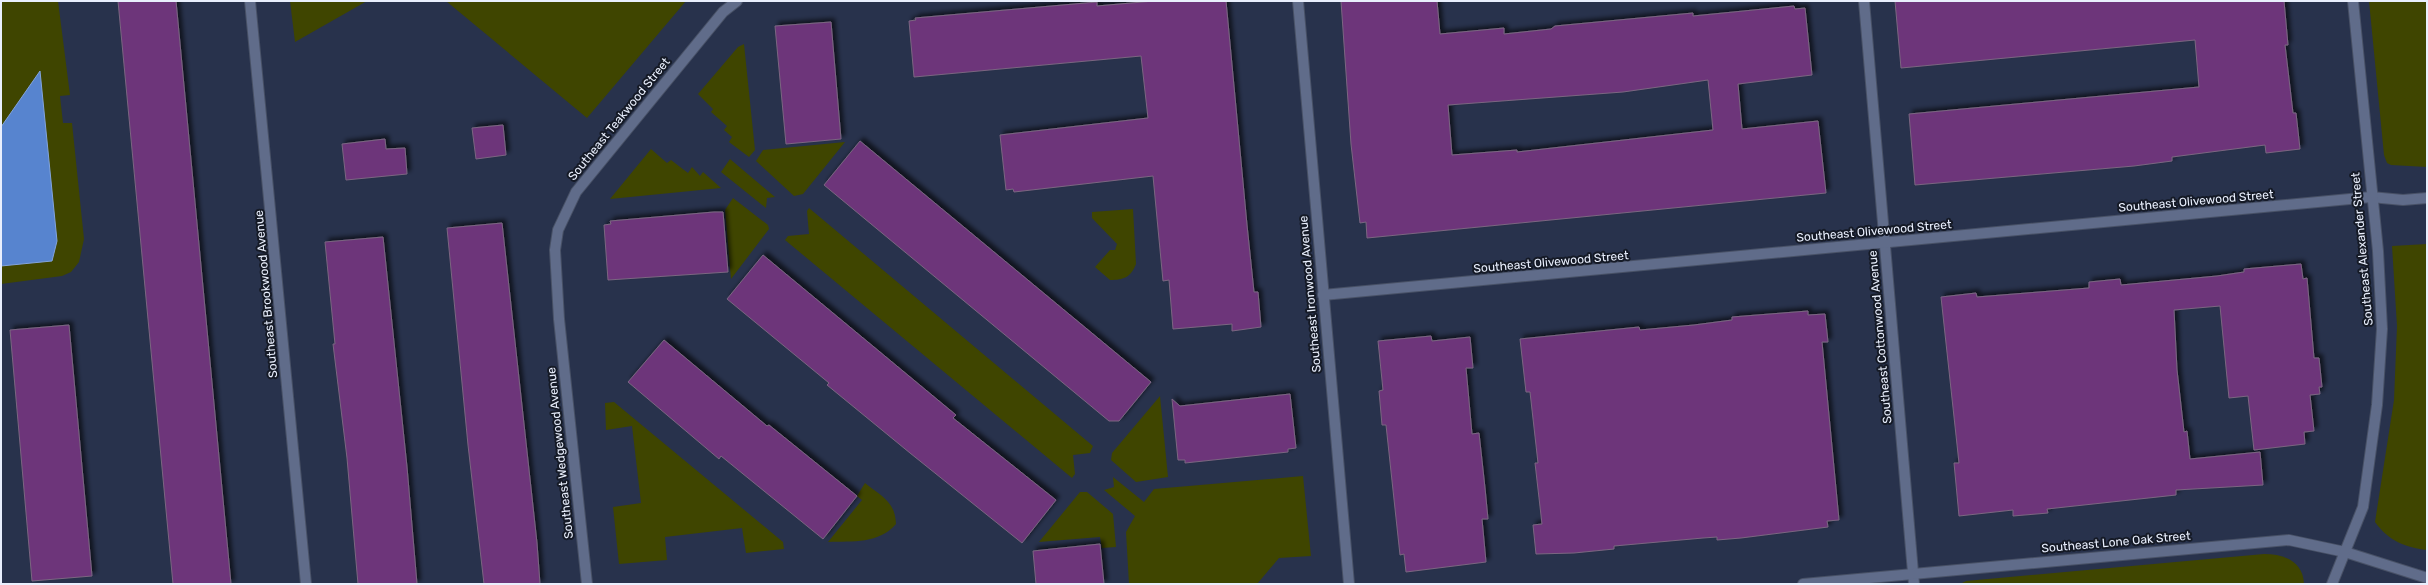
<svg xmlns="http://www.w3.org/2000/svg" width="2428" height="585" font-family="Rubik,sans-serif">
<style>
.green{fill:#3f4500}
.water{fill:#5784cf;stroke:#83a4dd}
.building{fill:#6d357a;stroke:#7b6681;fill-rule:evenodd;filter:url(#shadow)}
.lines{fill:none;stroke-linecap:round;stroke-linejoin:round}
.minor-casing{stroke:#485166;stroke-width:12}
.minor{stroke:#606c8a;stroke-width:10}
.labels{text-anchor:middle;stroke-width:4;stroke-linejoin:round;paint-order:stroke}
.street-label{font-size:12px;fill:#e9effd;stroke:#151a26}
</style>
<defs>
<filter id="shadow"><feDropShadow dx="3.5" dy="-3.5" stdDeviation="2" flood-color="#0009"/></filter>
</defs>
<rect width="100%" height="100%" fill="#28324c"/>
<g class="green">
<polygon points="1,1 58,1 70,95 60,96 63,123 72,123 84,239 79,262 71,272 62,276 1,284"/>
<polygon points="290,1 367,1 295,42"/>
<polygon points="446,1 686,1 587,118"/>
<polygon points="2369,1 2427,1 2427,167 2391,165 2387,163 2384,155"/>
<polygon points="744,44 755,150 749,157 729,142 732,137 724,130 727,126 711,112 713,109 698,94 738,47"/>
<polygon points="845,142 803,194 794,196 756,161 763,150"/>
<polygon points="651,149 667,163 671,160 688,173 692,167 700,176 703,172 721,188 610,199"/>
<polygon points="730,159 775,197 767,198 766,208 721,172"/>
<polygon points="733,198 768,225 769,229 731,279 725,210"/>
<polygon points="809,208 1093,446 1090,453 1073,455 1075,474 1072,478 785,240 788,236 809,234 807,211"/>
<path d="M1133,209L1136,264C1131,277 1124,280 1110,280L1095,267L1110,250H1115L1117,244L1092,218V212Z"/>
<path d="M2427,244V550C2404,547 2389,541 2375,522L2394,400L2397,326L2392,246Z"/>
<polygon points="1160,396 1168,477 1136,482 1111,460 1112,453"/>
<polygon points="614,402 783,542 784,549 746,553 742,528 665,537 667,560 619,564 613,507 641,503 632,426 606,430 605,403"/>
<polygon points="1303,476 1311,556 1279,558 1257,584 1129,584 1126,532 1135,516 1104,490 1114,487 1113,477 1144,502 1154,489"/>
<path d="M865,483C882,497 895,501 896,524C879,544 853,541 828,542L862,500L857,496Z"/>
<polygon points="1080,492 1087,492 1113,514 1116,547 1102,548 1100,537 1039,542"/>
<path d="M2264,554C2284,554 2303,561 2304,584H1960L1966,581Z"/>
</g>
<polygon class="water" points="40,71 57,241 52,261 1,266 1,127"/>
<g class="building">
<polygon points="118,1 176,1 231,584 173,584"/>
<polygon points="1154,1 1226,1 1247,225 1254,292 1258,292 1261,327 1232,331 1232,324 1173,329 1169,280 1163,281 1153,176 1014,192 1013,189 1006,190 1000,135 1148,118 1141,56 914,77 909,21 916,20 915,18 1097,2 1097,6"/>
<path d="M1341,1H1437L1440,34L1504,28V34L1551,29L1555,26L1693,13V16L1794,6L1795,9L1805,8L1812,75L1738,84L1742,129L1818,121L1826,193L1367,238L1366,222L1360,223L1351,144ZM1708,80L1713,130L1517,152V150L1452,155L1448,105L1623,92Z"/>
<polygon points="1895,1 2284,1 2288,45 2285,45 2293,113 2296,113 2300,149 2266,153 2265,145 2172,157 2172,161 2134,166 1915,185 1909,114 2199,87 2195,40 1901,68"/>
<polygon points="831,22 841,139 786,144 775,26"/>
<polygon points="503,125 506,155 476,159 472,128"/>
<polygon points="385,139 386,149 405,148 407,174 346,180 342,144"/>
<polygon points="860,141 1151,382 1119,421 1109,421 824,185"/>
<polygon points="714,212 723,212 728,272 608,280 604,225 611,224 610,221"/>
<polygon points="502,223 537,543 540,584 484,584 468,445 447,228"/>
<polygon points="383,237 407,467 417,584 358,584 347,458 333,344 335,344 325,242"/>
<polygon points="763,255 956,415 953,418 1056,500 1022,543 910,453 827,385 829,383 727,299"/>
<polygon points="2301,264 2303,279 2307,278 2314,358 2319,358 2322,387 2319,387 2320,394 2310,395 2314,431 2304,432 2305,444 2254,450 2248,396 2229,398 2220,306 2174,310 2177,370 2184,432 2187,431 2190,459 2260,452 2263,485 2176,490 2176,495 2047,509 2048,513 2013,516 2013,510 1959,516 1954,463 1959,463 1941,297 1976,293 1977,297 2089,288 2089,282 2120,279 2121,285 2217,276 2244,272 2244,269"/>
<polygon points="1808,311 1808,315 1825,314 1828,342 1822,342 1839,520 1827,521 1828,527 1741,538 1717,540 1717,537 1703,538 1614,546 1614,549 1574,553 1536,554 1533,525 1542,524 1535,463 1538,463 1530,392 1526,392 1520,339 1639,327 1640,330 1694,325 1732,320 1732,317"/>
<polygon points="69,325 92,576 32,581 10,330"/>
<polygon points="1431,336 1432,341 1470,337 1473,368 1466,368 1472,434 1479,433 1485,488 1488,519 1482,519 1486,562 1406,572 1404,554 1400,555 1386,425 1382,425 1379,391 1383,390 1378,341"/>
<polygon points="664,340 767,426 769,425 857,496 823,539 721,456 719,459 628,382"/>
<polygon points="1290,394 1296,448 1288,449 1288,452 1185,463 1185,460 1178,460 1172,399 1180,406"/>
<polygon points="1100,544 1104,584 1036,584 1033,551"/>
</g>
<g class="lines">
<defs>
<g id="minor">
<polyline points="250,1 306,584"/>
<polyline points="1298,1 1349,584"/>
<polyline points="1864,1 1914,584"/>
<polyline points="1323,295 2371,197 2403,200 2427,198"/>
<polyline points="587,584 559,319 555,250 558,230 576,192 723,12 737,1"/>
<polyline points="1803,584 2289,540 2345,552 2427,578"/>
<polyline points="2332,584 2363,507 2377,405 2382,329 2378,251 2353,1"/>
</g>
</defs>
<use href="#minor" class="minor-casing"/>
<use href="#minor" class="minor"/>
</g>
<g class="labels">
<g class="street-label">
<text transform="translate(619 119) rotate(-51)" y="4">Southeast Teakwood Street</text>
<text transform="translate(2196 201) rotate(-5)" y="4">Southeast Olivewood Street</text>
<text transform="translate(1874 231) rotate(-5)" y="4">Southeast Olivewood Street</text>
<text transform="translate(2362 249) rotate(-95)" y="4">Southeast Alexander Street</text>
<text transform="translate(1551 262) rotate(-5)" y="4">Southeast Olivewood Street</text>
<text transform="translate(266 294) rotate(-95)" y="4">Southeast Brookwood Avenue</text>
<text transform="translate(1310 294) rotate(-95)" y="4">Southeast Ironwood Avenue</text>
<text transform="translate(1880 337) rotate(-95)" y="4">Southeast Cottonwood Avenue</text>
<text transform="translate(560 453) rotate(-96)" y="4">Southeast Wedgewood Avenue</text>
<text transform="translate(2116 542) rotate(-5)" y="4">Southeast Lone Oak Street</text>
</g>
</g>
<rect width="2428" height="585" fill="none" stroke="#e9effd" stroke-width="4"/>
</svg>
